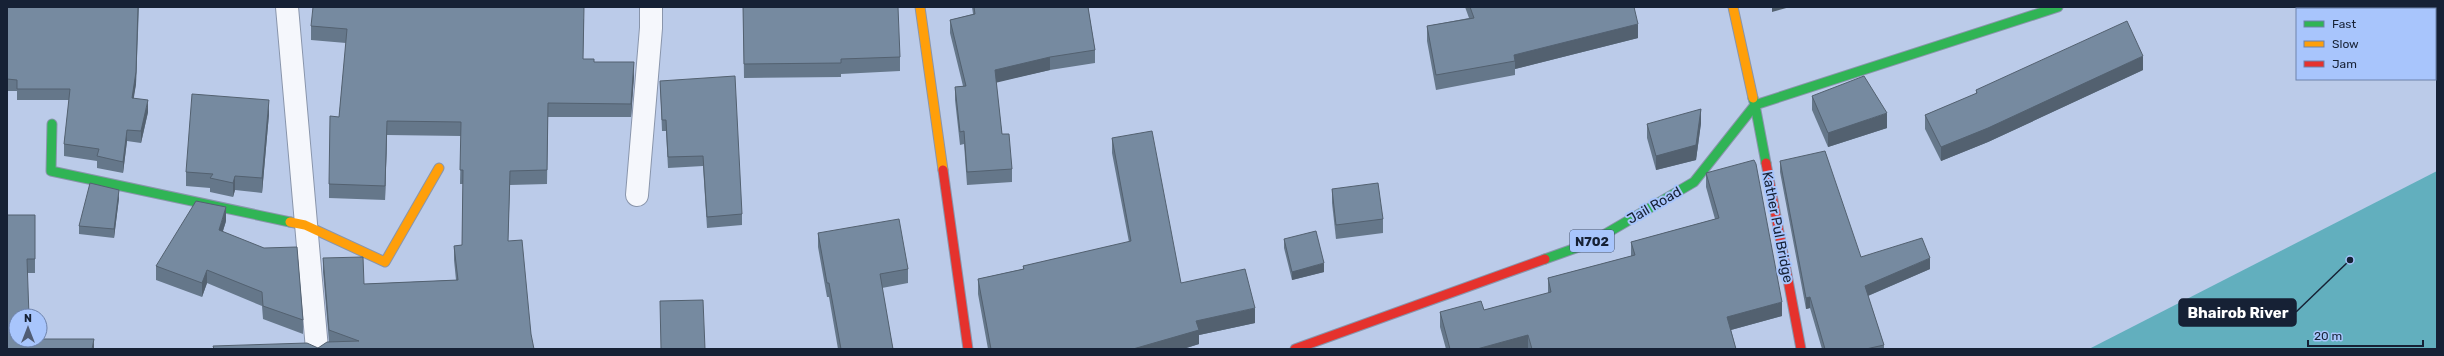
<svg xmlns="http://www.w3.org/2000/svg" width="2444" height="356" font-family="Rubik,sans-serif">
<style>
.water{fill:#62afbe}
.lines{fill:none;stroke-linecap:round;stroke-linejoin:round}
.street-casing{stroke:#8995ab;stroke-width:24}
.fast-casing{stroke:#8995ab;stroke-width:11}
.slow-casing{stroke:#8995ab;stroke-width:11}
.jam-casing{stroke:#8995ab;stroke-width:11}
.street{stroke:#f5f7fc;stroke-width:22}
.fast{stroke:#30b455;stroke-width:9}
.slow{stroke:#ff9f0a;stroke-width:9}
.jam{stroke:#e5322d;stroke-width:9}
.wall{fill:#65778a}
.shaded-wall{fill:#536170}
.building{fill:#768aa0;stroke:#536170}
.labels{text-anchor:middle;stroke-width:4;stroke-linejoin:round;paint-order:stroke}
.shield{fill:#a8c5fc;stroke:#425271;stroke-width:1}
.shield-label{font-size:13px;font-weight:bold;fill:#162135}
.street-label{font-size:14px;fill:#162135;stroke:#a8c5fc}
.leader{fill:none;stroke:#162135;stroke-width:1.5}
.callout-dot{fill:#162135;stroke:#a8c5fc;stroke-width:1.5}
.callout{fill:#162135;stroke:#162135;stroke-width:1.5}
.callout-label{font-size:15px;text-anchor:middle;font-weight:bold;fill:#fff}
</style>
<rect width="100%" height="100%" fill="#bbcbe9"/>
<polygon class="water" points="2437,171 2437,349 2089,349"/>
<g class="lines">
<defs>
<g id="street">
<polyline points="287,7 317,349"/>
<polyline points="637,195 651,28 651,7"/>
</g>
<g id="fast">
<polyline points="52,124 51,171 290,222"/>
<polyline points="1766,163 1755,105 2058,7"/>
<polyline points="1545,259 1590,243 1694,182 1755,105 1753,98"/>
</g>
<g id="slow">
<polyline points="920,7 943,170"/>
<polyline points="1733,7 1753,98"/>
<polyline points="290,222 305,225 385,262 439,168"/>
</g>
<g id="jam">
<polyline points="1766,163 1801,349"/>
<polyline points="943,170 968,349"/>
<polyline points="1295,349 1545,259"/>
</g>
</defs>
<use href="#street" class="street-casing"/>
<use href="#fast" class="fast-casing"/>
<use href="#slow" class="slow-casing"/>
<use href="#jam" class="jam-casing"/>
<use href="#street" class="street"/>
<use href="#fast" class="fast"/>
<use href="#slow" class="slow"/>
<use href="#jam" class="jam"/>
</g>
<g class="wall">
<polygon points="7,7 139,7 136,84 133,99 148,112 141,143 127,141 123,173 97,168 97,161 64,156 64,144 69,100 17,100 17,91 7,91"/>
<polygon points="743,7 900,57 900,71 841,74 841,77 744,78"/>
<polygon points="972,7 1088,7 1095,50 1095,63 1050,70 996,82 1002,134 1012,169 1012,182 967,185 964,144 960,145 955,100 955,87 963,86 950,33 950,20 973,14"/>
<polygon points="1465,7 1634,7 1638,38 1515,69 1515,75 1436,90 1427,41 1427,26 1469,18"/>
<polygon points="584,19 583,59 594,62 634,76 631,117 548,117 547,184 510,185 508,241 531,334 318,348 329,342 323,272 323,258 364,284 456,280 454,260 454,246 462,245 463,184 460,184 461,136 387,135 385,200 329,198 329,184 339,117 346,43 311,40 311,26"/>
<polygon points="2143,70 1988,142 1941,161 1925,129 1925,115 1976,94 1976,90"/>
<polygon points="660,81 742,214 742,225 707,228 703,166 668,168 666,131 662,131"/>
<polygon points="1812,96 1887,128 1828,147 1812,110"/>
<polygon points="269,114 262,193 235,190 233,197 210,192 210,188 186,186 186,172"/>
<polygon points="1701,123 1696,160 1656,170 1647,138 1647,124"/>
<polygon points="1112,138 1181,283 1255,323 1199,335 1199,344 1183,349 988,349 978,294 978,279 1023,269 1023,266 1129,242 1112,153"/>
<polygon points="1780,161 1861,257 1930,269 1868,296 1884,345 1884,349 1822,349 1810,308 1806,309 1780,172"/>
<polygon points="1706,173 1782,316 1731,330 1736,349 1446,349 1440,327 1440,312 1484,310 1548,293 1548,278 1631,256 1631,242 1715,219 1706,187"/>
<polygon points="1332,189 1383,219 1383,233 1336,239 1332,203"/>
<polygon points="119,198 114,238 79,234 79,226"/>
<polygon points="35,215 35,273 28,273 16,340 94,349 7,349"/>
<polygon points="226,221 223,231 303,320 303,334 263,319 262,306 207,283 202,297 156,280 156,266"/>
<polygon points="818,233 908,269 908,283 882,288 893,349 838,349 829,297 827,297 818,247"/>
<polygon points="1284,239 1324,272 1292,280 1284,248"/>
</g>
<g class="shaded-wall">
<polygon points="138,7 136,84 132,110 132,98"/>
<polygon points="1772,7 1790,7 1772,12"/>
<polygon points="1638,24 1638,38 1515,69 1515,61 1514,55"/>
<polygon points="2143,56 2143,70 1988,142 1941,161 1941,147"/>
<polygon points="1050,57 1050,70 995,83 995,70"/>
<polygon points="634,62 634,76 631,117 631,104"/>
<polygon points="148,100 148,112 141,143 141,131"/>
<polygon points="269,100 269,114 262,193 262,178"/>
<polygon points="1701,109 1701,123 1696,160 1656,170 1656,156"/>
<polygon points="1887,113 1887,128 1828,147 1828,133"/>
<polygon points="387,121 387,135 385,200 385,186"/>
<polygon points="127,130 127,141 123,173 123,162"/>
<polygon points="235,176 235,190 233,197 233,183"/>
<polygon points="119,190 119,198 114,238 114,229"/>
<polygon points="226,207 226,221 219,243 219,230"/>
<polygon points="1930,258 1930,269 1865,297 1865,286"/>
<polygon points="1324,263 1324,272 1292,280 1292,272"/>
<polygon points="207,270 207,283 202,297 202,283"/>
<polygon points="1810,297 1810,308 1806,309 1806,298"/>
<polygon points="1782,302 1782,316 1727,331 1727,317"/>
<polygon points="1255,308 1255,323 1199,335 1199,344 1183,349 1133,349 1196,321"/>
<polygon points="1528,335 1528,349 1477,349"/>
<polygon points="94,339 94,349 92,349"/>
</g>
<g class="building">
<polygon points="7,7 138,7 136,72 132,98 148,100 141,131 127,130 123,162 97,156 99,149 64,144 70,89 17,89 17,80 7,79"/>
<polygon points="313,7 584,7 583,59 594,59 594,62 634,62 631,104 548,103 547,170 510,171 508,241 522,240 531,334 534,349 214,349 213,346 307,343 318,348 327,342 359,341 329,330 323,258 363,257 364,284 458,280 454,246 462,245 463,170 460,170 461,122 387,121 385,186 329,184 330,116 339,117 347,29 311,26"/>
<polygon points="743,7 898,7 900,57 841,59 841,63 744,64"/>
<polygon points="974,7 1088,7 1095,50 1050,57 995,70 1002,134 1009,134 1012,169 967,172 964,131 960,132 955,87 966,86 950,20 975,14"/>
<polygon points="1470,7 1634,7 1638,24 1514,55 1515,61 1436,75 1427,26 1474,18"/>
<polygon points="2127,21 2143,56 1988,128 1941,147 1925,115 1977,93 1976,90"/>
<polygon points="735,76 742,214 707,217 703,156 668,157 666,120 662,120 660,81"/>
<polygon points="1864,76 1887,113 1828,133 1812,96"/>
<polygon points="192,94 269,100 262,178 235,176 233,183 210,178 213,174 186,172"/>
<polygon points="1701,109 1696,145 1656,156 1647,124"/>
<polygon points="1152,131 1181,283 1245,269 1255,308 1196,321 1199,330 1133,349 991,349 978,279 1024,269 1023,266 1131,241 1112,138"/>
<polygon points="1825,151 1861,257 1922,238 1930,258 1865,286 1884,345 1866,349 1825,349 1810,297 1806,298 1780,161"/>
<polygon points="1754,160 1756,164 1782,302 1727,317 1736,349 1532,349 1528,335 1477,349 1450,349 1440,312 1481,301 1484,310 1551,292 1548,278 1635,255 1631,242 1719,218 1706,173"/>
<polygon points="90,183 119,190 114,229 79,226"/>
<polygon points="1378,183 1383,219 1336,225 1332,189"/>
<polygon points="196,201 226,207 219,230 264,248 297,247 303,320 263,306 262,292 207,270 202,283 156,266"/>
<polygon points="7,215 35,215 35,259 27,259 29,316 16,316 16,340 40,340 40,339 94,339 92,349 7,349"/>
<polygon points="899,219 908,269 880,274 893,349 841,349 829,283 827,283 818,233"/>
<polygon points="1316,231 1324,263 1292,272 1284,239"/>
<polygon points="703,300 705,349 661,349 660,301"/>
</g>
<g class="labels">
<rect class="shield" x="1570" y="230" width="44" height="22" rx="3"/>
<g class="shield-label">
<text x="1592" y="246">N702</text>
</g>
<g class="street-label">
<text transform="translate(1654 205) rotate(-30)" y="5">Jail Road</text>
<text transform="translate(1778 227) rotate(79)" y="5">Kather Pul Bridge</text>
</g>
</g>
<path class="leader" d="M2350 260L2296 312"/>
<circle class="callout-dot" cx="2350" cy="260" r="4"/>
<rect class="callout" x="2179" y="299" width="117" height="27" rx="4"/>
<g class="callout-label">
<text x="2238" y="318">Bhairob River</text>
</g>
<rect width="2444" height="356" fill="none" stroke="#162135" stroke-width="16"/>
<rect x="2296" y="8" width="140" height="72" fill="#a8c5fc" stroke="#6e83ac"/>
<rect x="2304" y="21" width="20" height="6" fill="#30b455" stroke="#6e83ac"/>
<text x="2332" y="28" font-size="12" fill="#162135">Fast</text>
<rect x="2304" y="41" width="20" height="6" fill="#ff9f0a" stroke="#6e83ac"/>
<text x="2332" y="48" font-size="12" fill="#162135">Slow</text>
<rect x="2304" y="61" width="20" height="6" fill="#e5322d" stroke="#6e83ac"/>
<text x="2332" y="68" font-size="12" fill="#162135">Jam</text>
<g transform="translate(28 328)"><circle r="19" fill="#a8c5fc" stroke="#6e83ac"/>
<path d="M0-3L7 15L0 10L-7 15Z" fill="#505c74"/>
<text y="-6" font-size="11" font-weight="bold" text-anchor="middle" fill="#162135">N</text>
</g>
<path d="M2308 340v6h115v-6" fill="none" stroke="#162135" stroke-width="2"/>
<text x="2314" y="340" font-size="12" fill="#162135" stroke="#a8c5fc" stroke-width="3" paint-order="stroke">20 m</text>
</svg>
